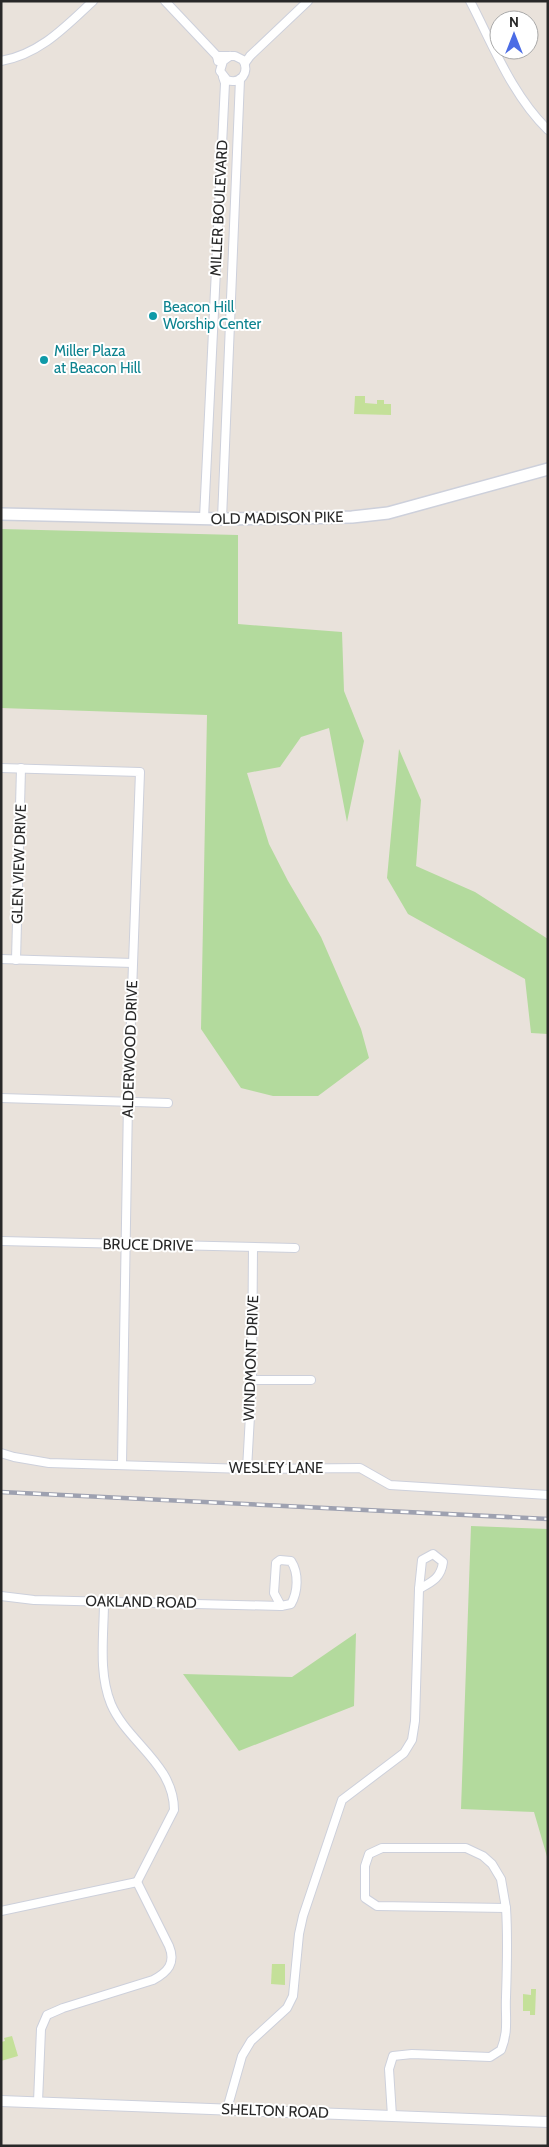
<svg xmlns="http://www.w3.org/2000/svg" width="549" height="2147" font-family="Cabin,sans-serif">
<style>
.green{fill:#b3da9d}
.pitch{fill:#c4e099}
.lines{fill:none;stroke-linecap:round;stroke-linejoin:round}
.minor-casing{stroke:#cdd0db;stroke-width:10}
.tertiary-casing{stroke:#cdd0db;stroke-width:12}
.secondary-casing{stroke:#cdd0db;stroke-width:14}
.minor{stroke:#fff;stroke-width:8}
.tertiary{stroke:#fff;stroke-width:10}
.secondary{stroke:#fff;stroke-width:11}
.rail-casing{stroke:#9ea1b0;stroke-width:4.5}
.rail{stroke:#fff;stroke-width:2.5;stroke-dasharray:8;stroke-linecap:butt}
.culture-dot{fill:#0f9aa8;stroke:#fff;stroke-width:2}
.labels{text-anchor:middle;stroke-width:4;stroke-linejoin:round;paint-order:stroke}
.street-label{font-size:15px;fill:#282828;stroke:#fff}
.culture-label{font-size:15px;fill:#0d838f;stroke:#fff;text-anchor:start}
</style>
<rect width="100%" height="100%" fill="#e9e2db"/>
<g class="green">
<polygon points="1,529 238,535 238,624 342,632 344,691 364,741 347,822 329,728 301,737 280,767 247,773 269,844 288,881 321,937 361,1029 369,1058 318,1096 273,1096 241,1088 201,1029 207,715 1,708"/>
<polygon points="399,749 421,800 416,866 475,892 548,939 548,1034 531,1033 525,979 408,914 387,878"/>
<polygon points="471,1526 548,1529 548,1860 534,1812 461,1809"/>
<polygon points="356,1633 354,1706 239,1751 183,1674 292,1677"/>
</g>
<g class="pitch">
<polygon points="355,396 365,396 365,403 377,404 377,400 384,400 384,404 391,404 391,415 354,414"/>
<polygon points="272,1964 285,1964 285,1985 271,1984"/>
<polygon points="531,1989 536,1989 535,2015 530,2015 530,2011 523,2011 523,1994 531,1995"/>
<polygon points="12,2036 18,2056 1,2061 1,2042 5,2041 4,2038"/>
</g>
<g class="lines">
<defs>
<g id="minor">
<polyline points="165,1 217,56 218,61"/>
<path d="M470,1C493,45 512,95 548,130"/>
<path d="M217,56H235L243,60C250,72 241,85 227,80L220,71L223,61L230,56"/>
<path d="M1,61C40,54 65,27 93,1"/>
<polyline points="245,63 250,56 308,1"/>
<polyline points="204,518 225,83 223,77"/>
<polyline points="222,519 240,79"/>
<polyline points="1,768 140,772 128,1102 122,1464"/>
<polyline points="1,959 133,963"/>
<polyline points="16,960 21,768"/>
<polyline points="1,1098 168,1103"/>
<polyline points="1,1241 295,1248"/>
<polyline points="252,1380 311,1380"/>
<polyline points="1,1453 14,1457 49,1463 247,1469 360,1468 390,1485 548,1495"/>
<polyline points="247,1469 252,1380 253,1247"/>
<path d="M433,1554L443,1562C441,1578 432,1582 419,1589L422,1560Z"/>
<path d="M280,1560L291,1561C299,1573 298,1592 291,1604L281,1606L274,1593L276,1563Z"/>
<polyline points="1,1596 34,1600 281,1606"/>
<path d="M104,1601C104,1635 98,1672 111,1704C127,1742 174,1764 174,1810L137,1882"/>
<polygon points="382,1848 466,1848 483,1856 492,1864 501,1879 506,1908 377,1906 365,1898 365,1866 369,1854"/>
<polyline points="1,1911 137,1882"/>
<path d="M38,2102L41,2029L47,2015L63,2008L153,1980C168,1972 176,1963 169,1946L137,1882"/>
<polyline points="227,2109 242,2056 251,2041 287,2008 293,1996 299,1934 303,1916 342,1800 404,1753 412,1740 415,1721 419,1589"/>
<path d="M392,2116L389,2069L393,2056L412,2054L490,2057L501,2050C509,2030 505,2018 506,1997C507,1967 508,1938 506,1908"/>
</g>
<polyline id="tertiary" points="1,2101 548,2122"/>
<polyline id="secondary" points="1,514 222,519 352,517 388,513 548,469"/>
</defs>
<use href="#minor" class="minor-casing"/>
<use href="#tertiary" class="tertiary-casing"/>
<use href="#secondary" class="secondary-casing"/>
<use href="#minor" class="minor"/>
<use href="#tertiary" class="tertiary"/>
<use href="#secondary" class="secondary"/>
<defs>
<polyline id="rail" points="1,1492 548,1519"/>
</defs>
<use href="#rail" class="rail-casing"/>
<use href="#rail" class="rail"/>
</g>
<g class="culture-dot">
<circle cx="153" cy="316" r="5"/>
<circle cx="44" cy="360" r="5"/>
</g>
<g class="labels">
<g class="street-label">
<text transform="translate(219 208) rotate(-87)" y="5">MILLER BOULEVARD</text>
<text transform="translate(277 518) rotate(-1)" y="5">OLD MADISON PIKE</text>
<text transform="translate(19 864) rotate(-88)" y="5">GLEN VIEW DRIVE</text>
<text transform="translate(130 1049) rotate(-88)" y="5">ALDERWOOD DRIVE</text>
<text transform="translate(148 1245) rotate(1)" y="5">BRUCE DRIVE</text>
<text transform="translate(251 1358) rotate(-88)" y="5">WINDMONT DRIVE</text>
<text x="276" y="1473">WESLEY LANE</text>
<text transform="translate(141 1602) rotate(1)" y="5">OAKLAND ROAD</text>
<text transform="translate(275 2111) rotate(2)" y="5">SHELTON ROAD</text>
</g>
<g class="culture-label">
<text x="163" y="312">Beacon Hill<tspan x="163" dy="17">Worship Center</tspan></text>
<text x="54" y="356">Miller Plaza<tspan x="54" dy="17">at Beacon Hill</tspan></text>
</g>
</g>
<rect width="549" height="2147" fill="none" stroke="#282828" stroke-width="5"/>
<g transform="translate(514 35)"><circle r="24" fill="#ffffff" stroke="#a9a9a9"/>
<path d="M0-4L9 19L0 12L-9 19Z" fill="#4b6ce5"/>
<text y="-8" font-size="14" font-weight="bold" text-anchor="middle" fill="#282828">N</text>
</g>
</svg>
